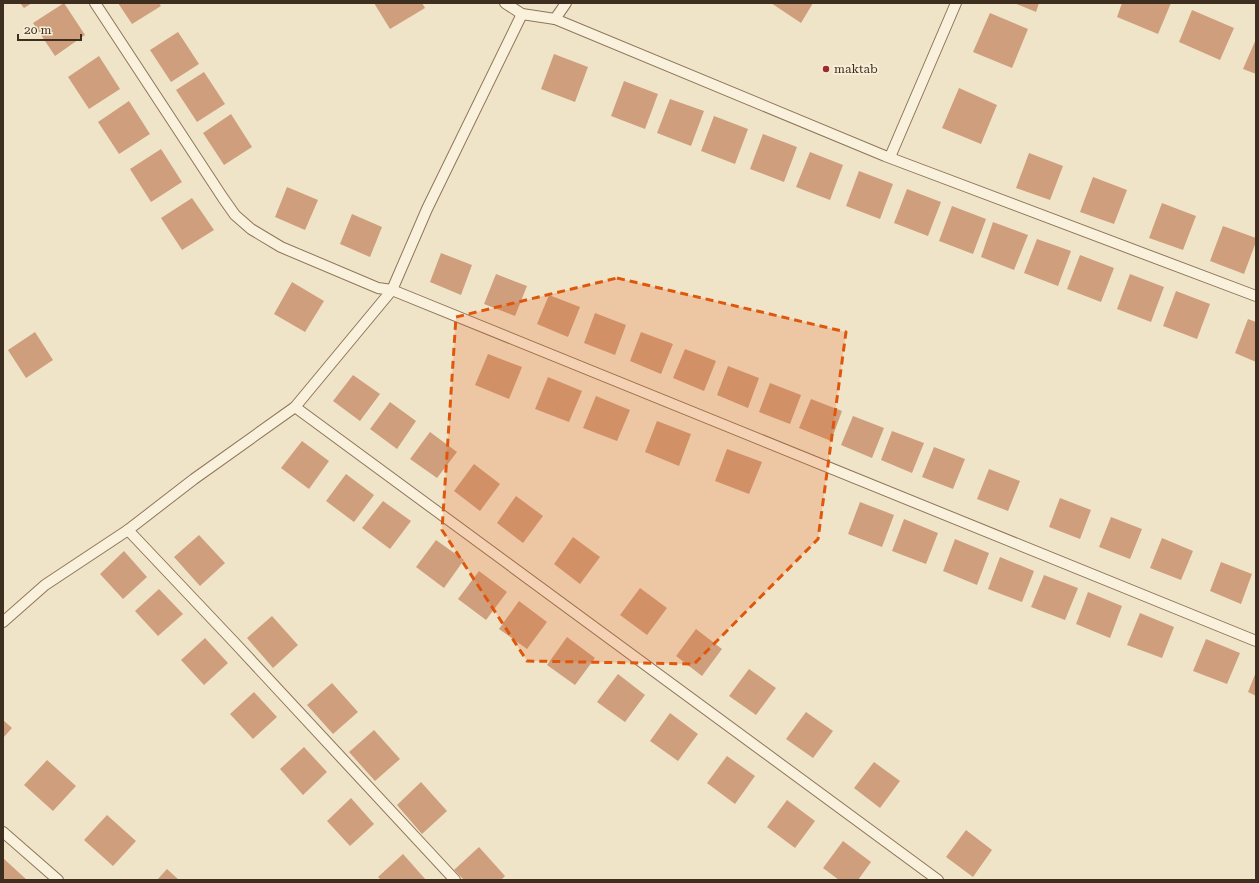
<svg xmlns="http://www.w3.org/2000/svg" width="1259" height="883" font-family="'Roboto Serif',serif">
<style>
.building{fill:#cf9f7d}
.lines{fill:none;stroke-linecap:round;stroke-linejoin:round}
.lane-casing{stroke:#8d765c;stroke-width:12}
.lane{stroke:#faf1dc;stroke-width:10}
.marked{fill:#df570d;fill-opacity:0.2;stroke:#df570d;stroke-width:3;stroke-dasharray:8 5;stroke-linejoin:round}
.poi-dot{fill:#9e2a2b;stroke:#f7eed8;stroke-width:1.5}
.labels{text-anchor:middle;stroke-width:4;stroke-linejoin:round;paint-order:stroke}
.poi-label{font-size:12px;fill:#3d2e20;stroke:#f7eed8;text-anchor:start}
</style>
<rect width="100%" height="100%" fill="#f0e4c8"/>
<g class="building">
<polygon points="20,3 32,3 24,8"/>
<polygon points="64,3 85,35 55,56 33,23"/>
<polygon points="118,3 159,3 161,6 132,24"/>
<polygon points="374,3 422,3 425,8 390,29"/>
<polygon points="771,3 813,3 801,23"/>
<polygon points="1014,3 1039,3 1036,12"/>
<polygon points="1122,3 1171,3 1158,34 1117,17"/>
<polygon points="1192,10 1234,28 1220,60 1179,42"/>
<polygon points="990,13 1028,29 1012,68 973,52"/>
<polygon points="178,32 199,64 171,82 150,50"/>
<polygon points="1256,39 1256,74 1243,69"/>
<polygon points="554,54 588,67 575,102 541,89"/>
<polygon points="99,56 120,89 89,109 68,77"/>
<polygon points="204,72 225,104 197,122 176,90"/>
<polygon points="624,81 658,94 645,129 611,116"/>
<polygon points="959,88 997,105 981,144 942,128"/>
<polygon points="670,99 704,111 691,146 657,133"/>
<polygon points="129,101 150,134 119,154 98,122"/>
<polygon points="231,114 252,147 224,165 203,133"/>
<polygon points="714,116 748,129 735,164 701,151"/>
<polygon points="763,134 797,147 784,182 750,169"/>
<polygon points="161,149 182,182 151,202 130,169"/>
<polygon points="810,152 843,165 830,200 796,187"/>
<polygon points="1029,153 1063,166 1050,200 1016,188"/>
<polygon points="859,171 893,184 880,219 846,206"/>
<polygon points="1093,177 1127,190 1114,224 1080,212"/>
<polygon points="287,187 318,200 305,230 275,217"/>
<polygon points="907,189 941,202 928,236 894,223"/>
<polygon points="192,198 214,230 182,250 161,218"/>
<polygon points="1162,203 1196,216 1183,250 1149,238"/>
<polygon points="952,206 986,219 973,254 939,241"/>
<polygon points="352,214 382,227 370,257 340,244"/>
<polygon points="993,222 1028,235 1014,270 981,257"/>
<polygon points="1223,226 1256,238 1256,242 1244,274 1210,261"/>
<polygon points="1037,239 1071,251 1058,286 1024,273"/>
<polygon points="441,253 472,265 461,295 430,282"/>
<polygon points="1080,255 1114,268 1101,302 1067,289"/>
<polygon points="496,274 527,286 515,316 484,304"/>
<polygon points="1130,274 1164,287 1151,322 1117,309"/>
<polygon points="292,282 324,301 305,332 274,314"/>
<polygon points="1176,291 1210,304 1197,339 1163,326"/>
<polygon points="549,295 580,307 568,337 537,324"/>
<polygon points="595,313 626,325 615,355 584,343"/>
<polygon points="1248,319 1256,322 1256,362 1235,353"/>
<polygon points="35,332 53,360 26,378 8,350"/>
<polygon points="641,332 673,344 661,374 630,361"/>
<polygon points="685,349 716,361 704,391 673,378"/>
<polygon points="488,354 522,367 509,399 475,385"/>
<polygon points="728,366 759,378 748,408 717,395"/>
<polygon points="353,375 380,394 360,421 333,401"/>
<polygon points="548,377 582,391 569,422 535,409"/>
<polygon points="770,383 801,395 790,424 759,412"/>
<polygon points="596,396 630,410 617,441 583,428"/>
<polygon points="811,399 842,411 831,441 799,428"/>
<polygon points="390,402 416,421 397,449 370,429"/>
<polygon points="853,416 884,428 872,458 841,445"/>
<polygon points="657,421 691,434 679,466 645,452"/>
<polygon points="892,431 924,443 912,473 881,460"/>
<polygon points="430,432 457,452 437,478 410,459"/>
<polygon points="302,441 329,461 309,489 281,468"/>
<polygon points="934,447 965,459 953,489 922,477"/>
<polygon points="727,449 762,462 749,494 715,481"/>
<polygon points="474,464 500,484 480,511 454,491"/>
<polygon points="989,469 1020,481 1008,511 977,499"/>
<polygon points="346,474 374,495 354,522 326,501"/>
<polygon points="516,496 543,516 523,543 497,523"/>
<polygon points="1060,498 1091,510 1080,539 1049,527"/>
<polygon points="383,501 411,521 390,549 362,528"/>
<polygon points="860,502 894,515 882,547 848,534"/>
<polygon points="1111,517 1142,529 1130,559 1099,547"/>
<polygon points="904,519 938,533 926,564 892,551"/>
<polygon points="199,535 225,563 200,586 174,557"/>
<polygon points="573,537 600,557 580,584 554,564"/>
<polygon points="1162,538 1193,551 1181,580 1150,568"/>
<polygon points="955,539 989,553 977,585 943,571"/>
<polygon points="436,540 464,560 444,588 416,567"/>
<polygon points="124,551 147,577 123,599 100,574"/>
<polygon points="1000,557 1034,571 1022,602 988,589"/>
<polygon points="1221,562 1252,574 1241,604 1210,591"/>
<polygon points="479,571 507,592 486,620 458,599"/>
<polygon points="1044,575 1078,588 1065,620 1031,607"/>
<polygon points="640,588 667,608 647,635 620,615"/>
<polygon points="159,589 183,614 158,636 135,611"/>
<polygon points="1088,592 1122,606 1110,638 1076,624"/>
<polygon points="519,601 547,622 527,649 499,629"/>
<polygon points="1140,613 1174,627 1162,658 1127,645"/>
<polygon points="272,616 298,645 273,668 247,638"/>
<polygon points="696,629 722,649 702,676 676,656"/>
<polygon points="567,637 595,658 575,685 547,665"/>
<polygon points="205,638 228,663 204,685 181,660"/>
<polygon points="1206,639 1240,653 1227,684 1193,671"/>
<polygon points="749,669 776,688 756,715 729,696"/>
<polygon points="1256,672 1256,696 1248,692"/>
<polygon points="618,674 645,695 625,722 597,702"/>
<polygon points="332,683 358,712 333,734 307,705"/>
<polygon points="254,692 277,717 253,739 230,714"/>
<polygon points="806,712 833,731 813,758 786,739"/>
<polygon points="670,713 698,734 678,761 650,741"/>
<polygon points="3,720 12,728 3,738"/>
<polygon points="374,730 400,759 375,781 349,752"/>
<polygon points="304,747 327,772 303,795 280,769"/>
<polygon points="727,756 755,776 735,804 707,783"/>
<polygon points="47,760 76,786 53,811 24,785"/>
<polygon points="874,762 900,781 880,808 854,788"/>
<polygon points="421,782 447,811 422,834 397,805"/>
<polygon points="351,798 374,824 350,846 327,821"/>
<polygon points="787,800 815,821 795,848 767,827"/>
<polygon points="107,815 136,841 113,866 84,840"/>
<polygon points="966,830 992,850 973,877 946,857"/>
<polygon points="843,841 871,862 858,880 839,880 823,868"/>
<polygon points="479,847 505,876 501,880 464,880 454,870"/>
<polygon points="403,854 426,880 381,880 378,877"/>
<polygon points="3,858 27,880 3,880"/>
<polygon points="167,869 179,880 157,880"/>
</g>
<g class="lines">
<defs>
<g id="lane">
<polyline points="95,3 223,198 235,215 251,229 281,247 378,288 392,290 1256,641"/>
<polyline points="505,3 522,14 555,19 885,156 1256,296"/>
<polyline points="555,19 566,3"/>
<polyline points="890,157 956,3"/>
<polyline points="295,407 938,880"/>
<polyline points="128,530 234,642 455,880"/>
<polyline points="3,622 45,585 128,530 194,479 295,407 392,290 427,209 522,14"/>
<polyline points="3,832 58,880"/>
</g>
</defs>
<use href="#lane" class="lane-casing"/>
<use href="#lane" class="lane"/>
</g>
<path class="marked" d="M617,278L846,332L818,539L694,664L527,661L442,530L456,317Z"/>
<circle class="poi-dot" cx="826" cy="69" r="4"/>
<g class="labels">
<g class="poi-label">
<text x="834" y="73">maktab</text>
</g>
</g>
<rect width="1259" height="883" fill="none" stroke="#3d2e20" stroke-width="8"/>
<path d="M18 34v6h63v-6" fill="none" stroke="#3d2e20" stroke-width="2"/>
<text x="24" y="34" font-size="12" fill="#3d2e20" stroke="#f7eed8" stroke-width="3" paint-order="stroke">20 m</text>
</svg>
